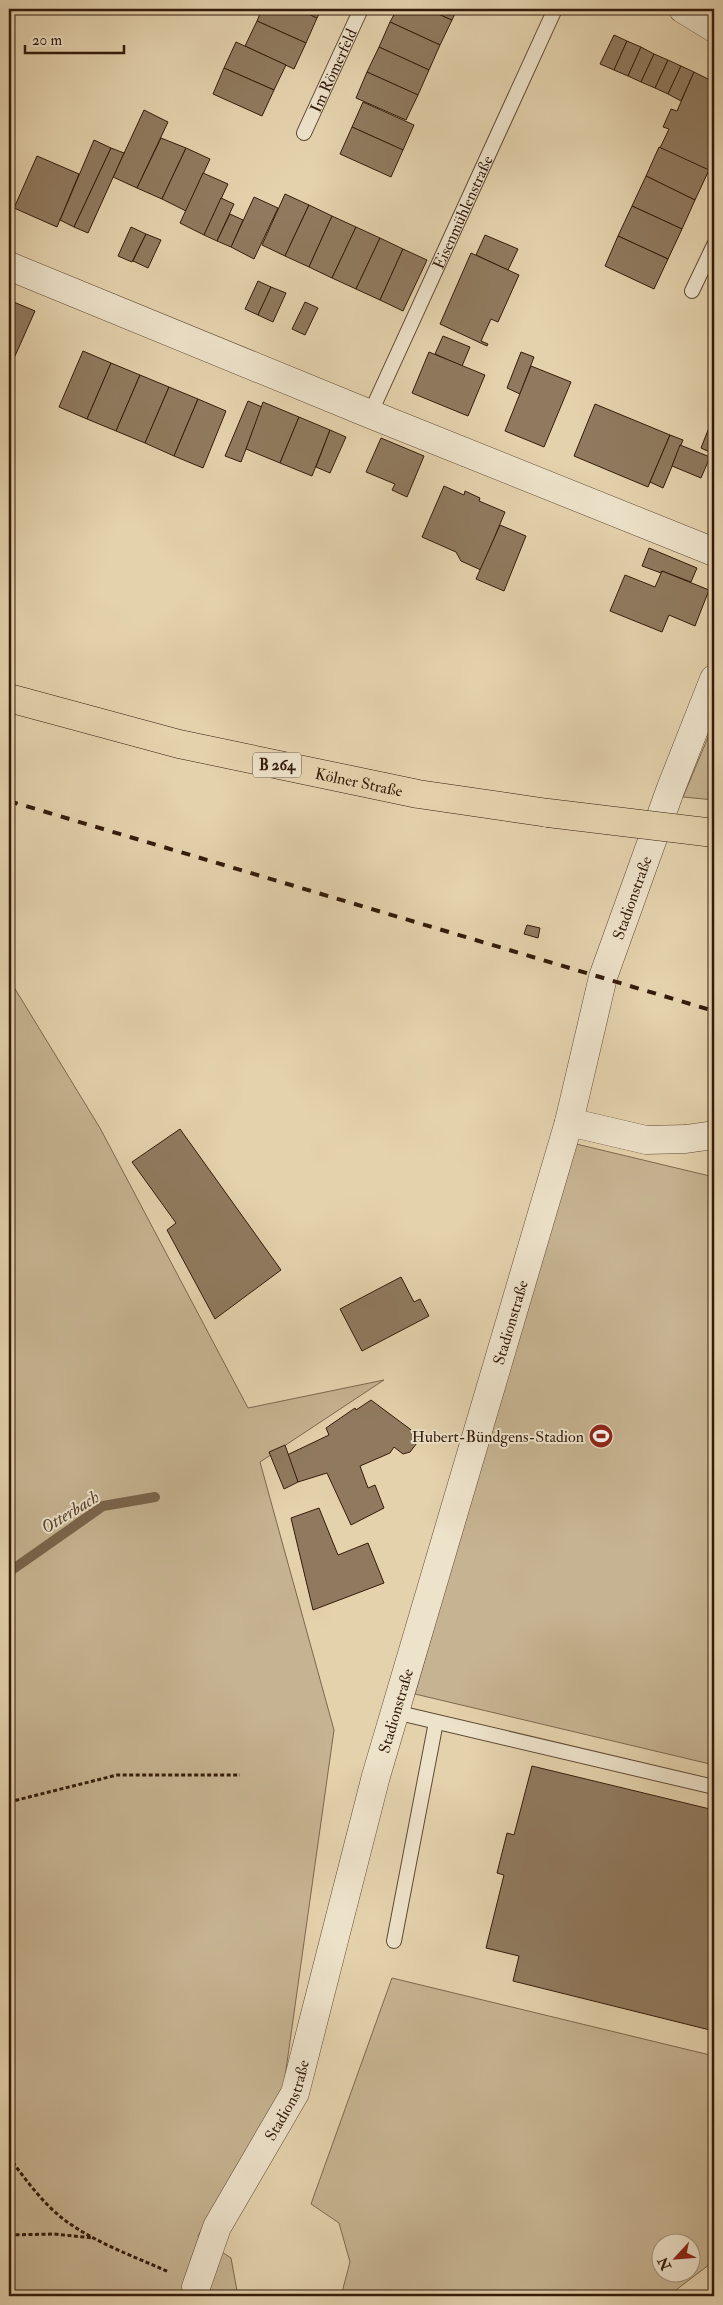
<svg xmlns="http://www.w3.org/2000/svg" width="723" height="2305" font-family="'IM FELL Double Pica',serif">
<style>
.green{fill:#c6b391;stroke:#7d674e;fill-rule:evenodd}
.lines{fill:none;stroke-linecap:round;stroke-linejoin:round}
.stream{stroke:#7a644b;stroke-width:10}
.building{fill:#907a5f;stroke:#341b0b}
.lane-casing{stroke:#604934;stroke-width:16}
.street-casing{stroke:#604934;stroke-width:29}
.primary-casing{stroke:#341b0b;stroke-width:29}
.path{stroke:#341b0b;stroke-width:3;stroke-dasharray:4 2.5;stroke-linecap:butt}
.lane{stroke:#ede2ca;stroke-width:14}
.street{stroke:#ede2ca;stroke-width:28}
.primary{stroke:#e4d2ad;stroke-width:28}
.rail{stroke:#341b0b;stroke-width:4;stroke-dasharray:9 9;stroke-linecap:butt}
.primary-bridge-casing{stroke:#341b0b;stroke-width:29;stroke-linecap:butt}
.primary-bridge{stroke:#e4d2ad;stroke-width:28}
.labels{text-anchor:middle;stroke-width:4;stroke-linejoin:round;paint-order:stroke}
.shield{fill:#ede2ca;stroke:#6c5744;stroke-width:1}
.shield-label{font-size:15px;font-weight:bold;fill:#341b0b}
.street-label{font-size:16px;fill:#341b0b;stroke:#ede2ca}
.poi-label{font-size:16px;fill:#341b0b;stroke:#ede2ca;text-anchor:end}
.water-label{font-size:18px;font-style:italic;fill:#5d4530;stroke:#ede2ca}
</style>
<rect width="100%" height="100%" fill="#e4d2ad"/>
<filter id="stains"><feTurbulence type="fractalNoise" baseFrequency=".004" numOctaves="4"/><feColorMatrix values="0 0 0 0 .2 0 0 0 0 .09 0 0 0 0 .02 0 0 0 .5 -.17"/></filter>
<radialGradient id="worn" r=".72"><stop offset=".6" stop-color="#630" stop-opacity="0"/><stop offset="1" stop-color="#630" stop-opacity=".3"/></radialGradient>
<g class="green">
<polygon points="714,723 714,800 683,797"/>
<polygon points="9,979 100,1128 248,1408 384,1380 260,1462 334,1730 283,2091 198,2236 231,2258 238,2296 9,2296"/>
<polygon points="572,1143 714,1177 714,1765 415,1694"/>
<path d="M392,1978L714,2056V2261L668,2296H341L350,2262L339,2223L311,2204ZM690,2242V2272H660V2242Z"/>
</g>
<g class="lines">
<polyline class="stream" points="9,1572 103,1506 155,1497"/>
</g>
<g class="building">
<polygon points="262,9 298,9 317,18 306,43 257,21"/>
<polygon points="298,9 322,9 317,18"/>
<polygon points="397,9 427,9 452,20 440,45 390,22"/>
<polygon points="427,9 457,9 452,20"/>
<polygon points="257,21 306,43 294,69 245,46"/>
<polygon points="390,22 440,45 429,70 379,47"/>
<polygon points="614,35 627,41 614,70 600,64"/>
<polygon points="627,41 641,47 628,76 614,70"/>
<polygon points="236,42 286,65 274,90 224,68"/>
<polygon points="379,47 429,70 418,95 367,72"/>
<polygon points="641,47 654,54 641,82 628,76"/>
<polygon points="654,54 668,60 655,88 641,82"/>
<polygon points="668,60 681,66 668,94 655,88"/>
<polygon points="681,66 694,72 681,101 668,94"/>
<polygon points="224,68 274,90 262,116 213,94"/>
<polygon points="367,72 418,95 406,120 356,98"/>
<polygon points="694,72 714,82 714,156 708,170 660,148 669,129 663,127 671,109 677,111"/>
<polygon points="363,102 414,125 403,150 352,127"/>
<polygon points="144,110 168,122 137,188 113,177"/>
<polygon points="352,127 403,150 391,177 340,154"/>
<polygon points="161,138 186,148 162,199 137,188"/>
<polygon points="94,140 111,148 74,227 60,220"/>
<polygon points="659,147 709,170 695,200 646,176"/>
<polygon points="111,148 124,153 88,233 74,227"/>
<polygon points="186,148 210,159 186,211 162,199"/>
<polygon points="37,156 79,174 57,227 14,208"/>
<polygon points="203,173 228,184 204,235 180,223"/>
<polygon points="646,176 695,200 682,229 632,206"/>
<polygon points="285,194 309,205 285,256 262,245"/>
<polygon points="254,197 278,208 254,259 231,247"/>
<polygon points="221,198 234,204 217,241 204,235"/>
<polygon points="309,205 332,216 309,267 285,256"/>
<polygon points="632,206 682,229 668,259 618,236"/>
<polygon points="230,214 243,220 231,247 217,241"/>
<polygon points="332,216 356,227 332,278 309,267"/>
<polygon points="131,227 146,234 132,262 118,256"/>
<polygon points="356,227 380,238 356,289 332,278"/>
<polygon points="146,234 161,240 148,268 133,261"/>
<polygon points="485,235 518,249 508,270 476,255"/>
<polygon points="618,236 668,259 654,289 605,266"/>
<polygon points="380,238 403,249 380,300 356,289"/>
<polygon points="403,249 427,260 403,311 380,300"/>
<polygon points="471,253 519,275 498,322 491,319 481,341 488,344 487,346 440,324"/>
<polygon points="258,281 271,287 258,315 245,309"/>
<polygon points="271,287 286,293 273,322 258,315"/>
<polygon points="9,300 35,311 15,356 9,354"/>
<polygon points="305,302 318,308 305,335 292,329"/>
<polygon points="443,336 470,347 462,366 435,354"/>
<polygon points="83,351 111,363 87,419 59,407"/>
<polygon points="429,352 485,375 468,416 412,393"/>
<polygon points="521,352 534,357 520,394 507,388"/>
<polygon points="111,363 140,375 116,431 87,419"/>
<polygon points="531,366 571,382 544,447 505,431"/>
<polygon points="140,375 169,387 145,443 116,431"/>
<polygon points="169,387 198,399 174,456 145,443"/>
<polygon points="198,399 226,411 203,468 174,456"/>
<polygon points="248,401 262,407 241,462 225,456"/>
<polygon points="263,402 299,417 280,463 246,449"/>
<polygon points="595,404 670,435 648,487 574,456"/>
<polygon points="714,415 714,454 701,448"/>
<polygon points="299,417 330,430 312,476 280,463"/>
<polygon points="330,430 346,437 330,473 316,467"/>
<polygon points="670,435 683,440 663,488 650,482"/>
<polygon points="381,438 424,456 407,497 392,490 395,484 366,472"/>
<polygon points="680,445 710,457 701,478 672,466"/>
<polygon points="444,486 464,495 465,491 480,498 479,501 505,512 481,570 461,561 456,552 422,537"/>
<polygon points="500,525 526,536 504,591 476,579"/>
<polygon points="649,548 697,568 691,582 662,571 661,573 642,566"/>
<polygon points="662,571 709,590 695,626 669,615 662,632 610,611 625,575 655,587"/>
<polygon points="527,925 540,928 538,938 524,934"/>
<polygon points="180,1129 281,1270 215,1319 167,1230 176,1223 132,1162"/>
<polygon points="401,1277 414,1302 420,1299 429,1316 362,1351 340,1309"/>
<polygon points="371,1400 418,1435 420,1439 410,1452 403,1454 394,1447 390,1453 360,1466 368,1488 375,1485 384,1508 351,1525 327,1473 298,1482 287,1455 329,1435 326,1428 355,1408 356,1410"/>
<polygon points="285,1445 298,1482 284,1489 269,1452"/>
<polygon points="319,1508 338,1555 368,1543 384,1583 313,1610 291,1518"/>
<polygon points="532,1766 714,1810 714,2031 513,1981 519,1956 486,1948 504,1875 497,1873 507,1833 514,1835"/>
</g>
<g class="lines">
<defs>
<g id="lane">
<path id="s1" d="M304,133L361,9"/>
<polyline points="692,291 714,245"/>
<path id="s2" d="M370,414L555,9"/>
<polyline points="395,1712 714,1787"/>
<polyline points="394,1941 436,1722"/>
</g>
<g id="street">
<polyline points="683,9 714,28"/>
<polyline points="9,266 370,414 714,552"/>
<polyline points="569,1122 646,1140 686,1139 714,1135"/>
<path id="s3" d="M196,2287L217,2227L295,2093L376,1776L569,1122L603,977L671,788L714,679"/>
</g>
<g id="primary">
<path id="s4" d="M9,698L179,744L418,794L548,813"/>
</g>
</defs>
<use href="#lane" class="lane-casing"/>
<use href="#street" class="street-casing"/>
<use href="#primary" class="primary-casing"/>
<g class="path">
<polyline points="9,1802 117,1775 240,1775"/>
<path d="M9,2157C25,2179 41,2201 62,2218C93,2242 133,2256 169,2272"/>
<polyline points="9,2235 54,2234 93,2238"/>
</g>
<use href="#lane" class="lane"/>
<use href="#street" class="street"/>
<use href="#primary" class="primary"/>
<polyline class="rail" points="9,801 714,1011"/>
<defs>
<polyline id="primary-bridge" points="548,813 714,833"/>
</defs>
<use href="#primary-bridge" class="primary-bridge-casing"/>
<use href="#primary-bridge" class="primary-bridge"/>
</g>
<defs>
<symbol id="stadium-disc" viewBox="-11 -11 22 22"><circle r="9.5" fill="#8f2418" stroke="#ede2ca"/><path d="M0-5a6.5 5 0 1 0 0 10a6.5 5 0 1 0 0-10ZM-3.5-1.8h7v3.6h-7Z" fill="#fff"/></symbol>
</defs>
<g fill-rule="evenodd">
<use href="#stadium-disc" x="587" y="1422" width="28" height="28"/>
</g>
<g class="labels">
<rect class="shield" x="253" y="752.5" width="48" height="25" rx="4"/>
<g class="shield-label">
<text x="277" y="770">B 264</text>
</g>
<g class="street-label">
<text dy="6" stroke="none"><textPath href="#s1" startOffset="69">Im Römerfeld</textPath></text>
<text dy="6" stroke="none"><textPath href="#s2" startOffset="222">Eisenmühlenstraße</textPath></text>
<text dy="6" stroke="none"><textPath href="#s4" startOffset="360">Kölner Straße</textPath></text>
<text dy="6" stroke="none"><textPath href="#s3" startOffset="1461">Stadionstraße</textPath></text>
<text dy="6" stroke="none"><textPath href="#s3" startOffset="1019">Stadionstraße</textPath></text>
<text dy="6" stroke="none"><textPath href="#s3" startOffset="614">Stadionstraße</textPath></text>
<text dy="6" stroke="none"><textPath href="#s3" startOffset="209">Stadionstraße</textPath></text>
</g>
<g class="poi-label">
<text x="584" y="1442">Hubert-Bündgens-Stadion</text>
</g>
<g class="water-label">
<text transform="translate(70 1512) rotate(-32)" y="6">Otterbach</text>
</g>
</g>
<rect width="723" height="2305" fill="none" stroke="#e4d2ad" stroke-width="30"/>
<rect x="10" y="10" width="703" height="2285" fill="none" stroke="#341b0b" stroke-width="2.5"/>
<rect x="15" y="15" width="693" height="2275" fill="none" stroke="#341b0b"/>
<g transform="translate(676 2258) rotate(244)"><circle r="24" fill="#ede2ca" stroke="#a3927e"/>
<path d="M0-4L9 19L0 12L-9 19Z" fill="#8f2418"/>
<text y="-8" font-size="14" font-weight="bold" text-anchor="middle" fill="#341b0b">N</text>
</g>
<path d="M25 45v8h99v-8" fill="none" stroke="#341b0b" stroke-width="2.5"/>
<text x="32" y="45" font-size="15" fill="#341b0b" stroke="#ede2ca" stroke-width="4" paint-order="stroke">20 m</text>
<rect width="100%" height="100%" filter="url(#stains)"/>
<rect width="100%" height="100%" fill="url(#worn)"/>
</svg>
